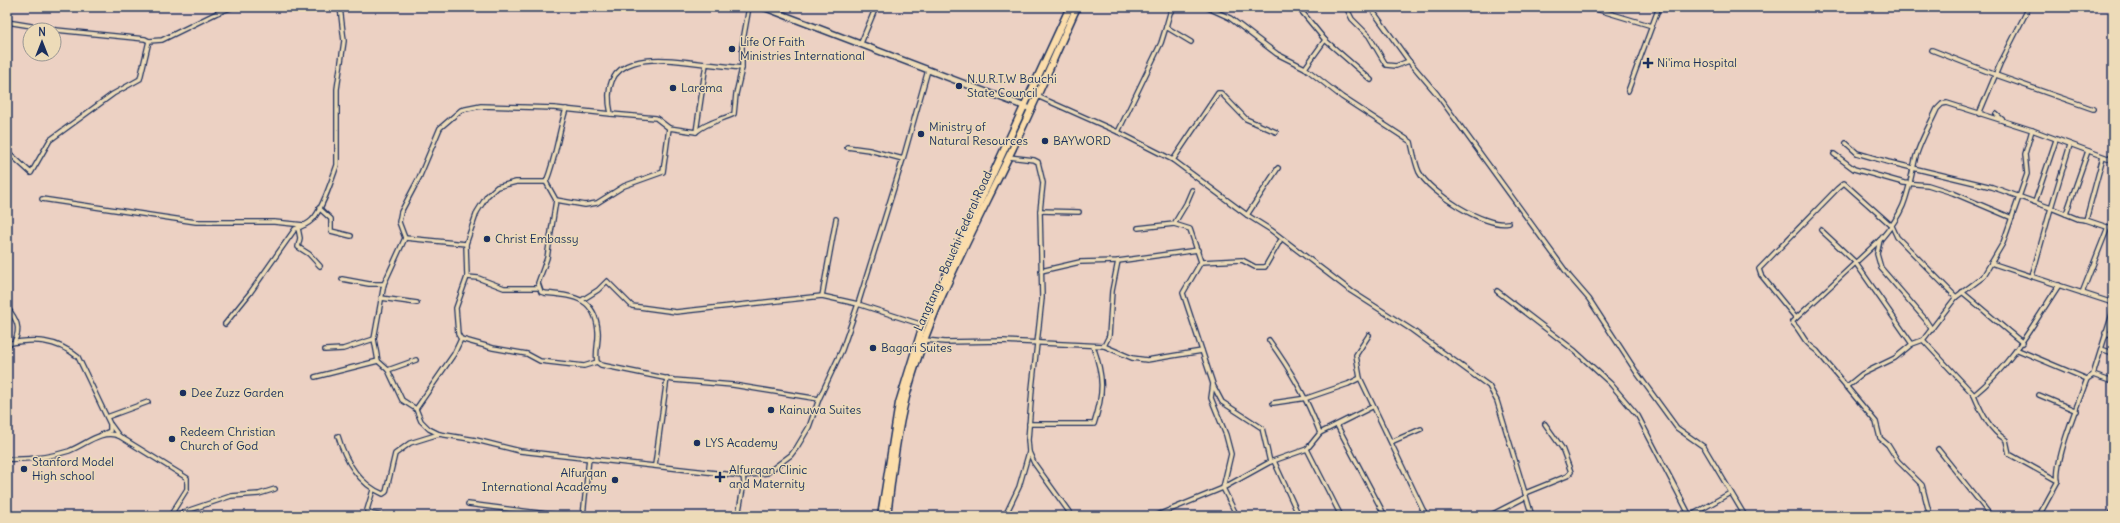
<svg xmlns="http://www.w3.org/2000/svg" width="2120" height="523" font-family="Delius,sans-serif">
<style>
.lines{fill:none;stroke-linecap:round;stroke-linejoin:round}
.street-casing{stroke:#1b2f5e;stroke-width:6}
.secondary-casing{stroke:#1b2f5e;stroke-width:8}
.primary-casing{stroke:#1b2f5e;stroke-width:9}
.street{stroke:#eddbb8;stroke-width:3.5}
.secondary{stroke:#eddbb8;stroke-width:5}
.primary{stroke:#fbddab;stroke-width:6}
.poi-dot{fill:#1b2f5e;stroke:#eddbb8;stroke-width:1.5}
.labels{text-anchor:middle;stroke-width:3;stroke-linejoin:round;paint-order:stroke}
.poi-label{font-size:12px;fill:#1b2f5e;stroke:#eddbb8;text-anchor:start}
.street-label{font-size:12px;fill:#1b2f5e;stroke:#eddbb8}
</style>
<rect width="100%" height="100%" fill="#ecd1c3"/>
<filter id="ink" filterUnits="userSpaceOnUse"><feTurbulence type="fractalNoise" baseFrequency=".025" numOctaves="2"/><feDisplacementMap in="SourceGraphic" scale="8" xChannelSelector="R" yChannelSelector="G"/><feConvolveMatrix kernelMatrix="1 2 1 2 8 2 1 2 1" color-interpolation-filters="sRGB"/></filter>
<g filter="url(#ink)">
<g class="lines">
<defs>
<g id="street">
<path d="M749,7L742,46V68L706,64L696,132L669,128L663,172L624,186L597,203L585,205L556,200L547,258L538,283L541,292L544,293C572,296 595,296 598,331C599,341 595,351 597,362L601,365L674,380L733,385L819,399"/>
<polyline points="1174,7 1170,13 1166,27 1191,42"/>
<polyline points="1206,7 1230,18 1277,54 1305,68 1325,40"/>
<polyline points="1298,7 1325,40 1371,80"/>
<polyline points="1346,7 1352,19 1369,36 1386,65 1396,66 1409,61"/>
<polyline points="1370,7 1409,61 1437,94 1570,277 1589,299 1637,373 1677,428 1704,447 1745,516"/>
<polyline points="1589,7 1652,26"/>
<polyline points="7,22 56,30 145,39 149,41"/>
<polyline points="861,43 876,7"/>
<polyline points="1932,50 1996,75 2093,109"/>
<path d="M1305,68L1342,97L1411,142C1413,151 1415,163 1419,172C1430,193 1485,228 1509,223"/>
<polyline points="1628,91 1659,7"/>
<polyline points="1037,96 1118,132 1173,160 1218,93 1221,93 1246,119 1276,132"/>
<polyline points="1979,114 2000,64 2029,7"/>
<polyline points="1996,114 2004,121"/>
<path d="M669,128L656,118L611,114C596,47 664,59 706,64"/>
<path d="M696,132C707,122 721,120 734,114L736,94L742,68"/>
<polyline points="1118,132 1161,43 1166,27"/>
<polyline points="1846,143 1857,153 1888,162 1992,187 2051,208 2070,145"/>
<polyline points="847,147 869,150 903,159"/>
<polyline points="7,151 31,173 50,140 113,94 140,79 149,41 162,40 217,13 233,7"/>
<polyline points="1834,154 1854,169 1904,183 1928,185 1953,193 2012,218"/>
<polyline points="1009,157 1034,160 1038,162 1043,183 1040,211 1042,298 1032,389 1028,440 1029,452 1034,463 1072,516"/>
<polyline points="1173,160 1247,215 1271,230 1351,291 1412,330 1489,386 1497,401 1532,516"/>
<polyline points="546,182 516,182 497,187 487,196 477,212 466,244 467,277 456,308 458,334 461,339 493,348 527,354 540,361 584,366 597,362"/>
<polyline points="1192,190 1186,204 1174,224 1190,229 1201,262 1183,293 1213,384 1211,398 1226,435 1231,454 1223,488 1237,516"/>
<polyline points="42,199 196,222 274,222 304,225"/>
<path d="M556,200L546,182C556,158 558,134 566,109"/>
<polyline points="2035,202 2056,140"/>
<polyline points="319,208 331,219 331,231 351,236"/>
<polyline points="1040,211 1079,212"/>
<polyline points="2066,214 2088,151"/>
<polyline points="1247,215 1278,168"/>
<polyline points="2086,220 2113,229"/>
<polyline points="298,228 300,238 298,247 309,254 320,266"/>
<polyline points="1138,228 1174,224"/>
<polyline points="1821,230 1855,262 1912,344 1923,340 1956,297 1983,277 2003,243 2027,174 2025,154 2032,130"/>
<polyline points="405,238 466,244"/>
<polyline points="1880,240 1877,254 1881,268 1925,319 1932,330"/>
<polyline points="1201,262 1242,260 1255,267 1265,267 1280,241"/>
<polyline points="1991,263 2113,303"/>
<polyline points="1041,271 1080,262 1118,261 1198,250"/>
<polyline points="2032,276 2051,208 2078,219 2086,220 2103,157"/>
<polyline points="467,277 478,278 504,288 539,288"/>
<polyline points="342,279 369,284 384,284"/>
<path d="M2059,285C2032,326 2012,364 1974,395C1982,414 1989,429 2006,440L2009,454L2058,481C2054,461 2079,401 2087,379L2093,375L2113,311"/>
<polyline points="1497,291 1575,351 1610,383 1638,416 1690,516"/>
<path d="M1962,292C1983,309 2002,327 2023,343"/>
<polyline points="2082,293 2108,227"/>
<polyline points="822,296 836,219"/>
<polyline points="381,298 417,303"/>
<polyline points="582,300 598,290 607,281 632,306 676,312 822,296 858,304 903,159 928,70"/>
<path d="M7,307C16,319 22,328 14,342"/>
<polyline points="1796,318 1761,275 1759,269 1837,189 1844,183 1892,226 1897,237 1956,297"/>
<path d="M225,324L250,293L295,229C301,227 307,225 312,220C322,211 332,179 337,165V89L344,41L340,7"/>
<polyline points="2105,333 2113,335"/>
<polyline points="925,340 945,342 1003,341 1104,346 1132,358 1147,360 1202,351"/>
<polyline points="1923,340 1974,395"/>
<path d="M7,344C33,338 56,339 78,357L110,424V431L101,435"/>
<polyline points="1104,346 1109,336 1112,291 1118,261"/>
<polyline points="2101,349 2113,353"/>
<polyline points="325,350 343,349 374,339"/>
<polyline points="2018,350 2087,379"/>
<polyline points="388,370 416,360"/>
<polyline points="2093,375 2113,382"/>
<polyline points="315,377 378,361"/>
<polyline points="1360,378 1426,516"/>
<polyline points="1213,385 1222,402 1262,428 1270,462"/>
<polyline points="1846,387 1862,374 1895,358 1912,344"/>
<polyline points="2039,395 2077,411"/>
<polyline points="1273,403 1307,398 1348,384 1360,378 1356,355 1369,335"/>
<polyline points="416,409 454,354 461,339"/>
<polyline points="107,417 148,402"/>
<path d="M1029,424H1094C1104,393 1104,377 1093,346"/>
<polyline points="111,425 119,436"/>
<polyline points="1337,425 1385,516"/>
<polyline points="1320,433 1372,407"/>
<polyline points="439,434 429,429 421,421 416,409 402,400 388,370 378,361 374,339 384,284 405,238 399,222 401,212 419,178 440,128 461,110 481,106 554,108 611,114"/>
<path d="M338,436C345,460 359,484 383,494L386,492L395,454L410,443L439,434L476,440L520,451L743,476L767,473L791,455L797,447L809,427L819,399L842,350L858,304L923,325"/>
<polyline points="1391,442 1421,429"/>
<polyline points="1307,449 1341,516"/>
<polyline points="1938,449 1991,516"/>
<path d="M7,459C27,460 50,457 69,451C85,445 101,429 119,436L187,478V489L170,516"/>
<polyline points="1274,461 1299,516"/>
<polyline points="655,465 667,378"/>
<polyline points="373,490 367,510 372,514 383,516"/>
<polyline points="1525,493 1567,476 1571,472 1562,448 1545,424"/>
<polyline points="468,504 563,516"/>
<polyline points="172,516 231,496 259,494 275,489"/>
<polyline points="583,516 589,458"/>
<polyline points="738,516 744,483 743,476"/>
<polyline points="1005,516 1019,487 1029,452"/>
<path d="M1155,516L1223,488L1270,462L1307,449L1320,433C1306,397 1292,372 1269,340"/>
<polyline points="1414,516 1424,511"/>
<polyline points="1489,516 1526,497"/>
<polyline points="1690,516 1730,493"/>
<path d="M1930,516L1922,485L1898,461L1888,445L1880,438L1876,422L1817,351C1801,340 1804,334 1792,322L1881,239C1906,210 1907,196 1915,160C1919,143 1930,125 1937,109L1942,104L1947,103L2032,130L2113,160"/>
<polyline points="2037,516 2041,512 2058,481"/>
</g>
<g id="secondary">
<polyline points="763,7 1031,109"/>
<polyline points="2111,516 2113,512"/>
</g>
<g id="primary">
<polyline points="881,516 899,403 923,325 1070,7"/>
<path d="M887,516C892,476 896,436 906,397C928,313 971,235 1008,158C1033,108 1054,57 1077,7"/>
</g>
</defs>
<use href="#street" class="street-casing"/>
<use href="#secondary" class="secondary-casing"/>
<use href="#primary" class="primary-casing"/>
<use href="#street" class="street"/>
<use href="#secondary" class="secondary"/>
<use href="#primary" class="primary"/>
</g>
</g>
<g class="poi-dot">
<circle cx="732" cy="49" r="4"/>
<path d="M1646 57h4v4h4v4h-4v4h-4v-4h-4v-4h4z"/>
<circle cx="959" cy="86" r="4"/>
<circle cx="673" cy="88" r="4"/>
<circle cx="921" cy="134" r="4"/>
<circle cx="1045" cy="141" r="4"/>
<circle cx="487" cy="239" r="4"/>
<circle cx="873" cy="348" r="4"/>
<circle cx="183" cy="393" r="4"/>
<circle cx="771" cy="410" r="4"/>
<circle cx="172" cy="439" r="4"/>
<circle cx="697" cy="443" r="4"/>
<circle cx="24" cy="469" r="4"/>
<path d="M718 471h4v4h4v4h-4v4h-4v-4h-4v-4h4z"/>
<circle cx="615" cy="480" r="4"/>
</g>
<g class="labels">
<g class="poi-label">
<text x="740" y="46">Life Of Faith<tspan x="740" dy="14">Ministries International</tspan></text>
<text x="1657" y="67">Ni'ima Hospital</text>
<text x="967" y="83">N.U.R.T.W Bauchi<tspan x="967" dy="14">State Council</tspan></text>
<text x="681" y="92">Larema</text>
<text x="929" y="131">Ministry of<tspan x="929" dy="14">Natural Resources</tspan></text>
<text x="1053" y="145">BAYWORD</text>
<text x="495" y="243">Christ Embassy</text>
<text x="881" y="352">Bagari Suites</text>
<text x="191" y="397">Dee Zuzz Garden</text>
<text x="779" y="414">Kainuwa Suites</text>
<text x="180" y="436">Redeem Christian<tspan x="180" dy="14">Church of God</tspan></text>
<text x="705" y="447">LYS Academy</text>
<text x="32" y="466">Stanford Model<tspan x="32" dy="14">High school</tspan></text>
<text x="729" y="474">Alfurqan Clinic<tspan x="729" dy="14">and Maternity</tspan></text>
<text x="607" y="477" text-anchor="end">Alfurqan<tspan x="607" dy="14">International Academy</tspan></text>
</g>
<g class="street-label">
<text transform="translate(953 251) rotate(-66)" y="4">Langtang - Bauchi Federal Road</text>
</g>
</g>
<rect width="2120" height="523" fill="none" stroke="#eddbb8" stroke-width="24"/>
<rect x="12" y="12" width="2096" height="499" fill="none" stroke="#1b2f5e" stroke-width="1.5" filter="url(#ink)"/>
<g transform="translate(42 42)"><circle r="19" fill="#eddbb8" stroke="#999694"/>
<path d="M0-3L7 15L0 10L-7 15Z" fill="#1b2f5e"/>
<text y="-6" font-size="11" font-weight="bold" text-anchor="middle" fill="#1b2f5e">N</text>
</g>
</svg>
